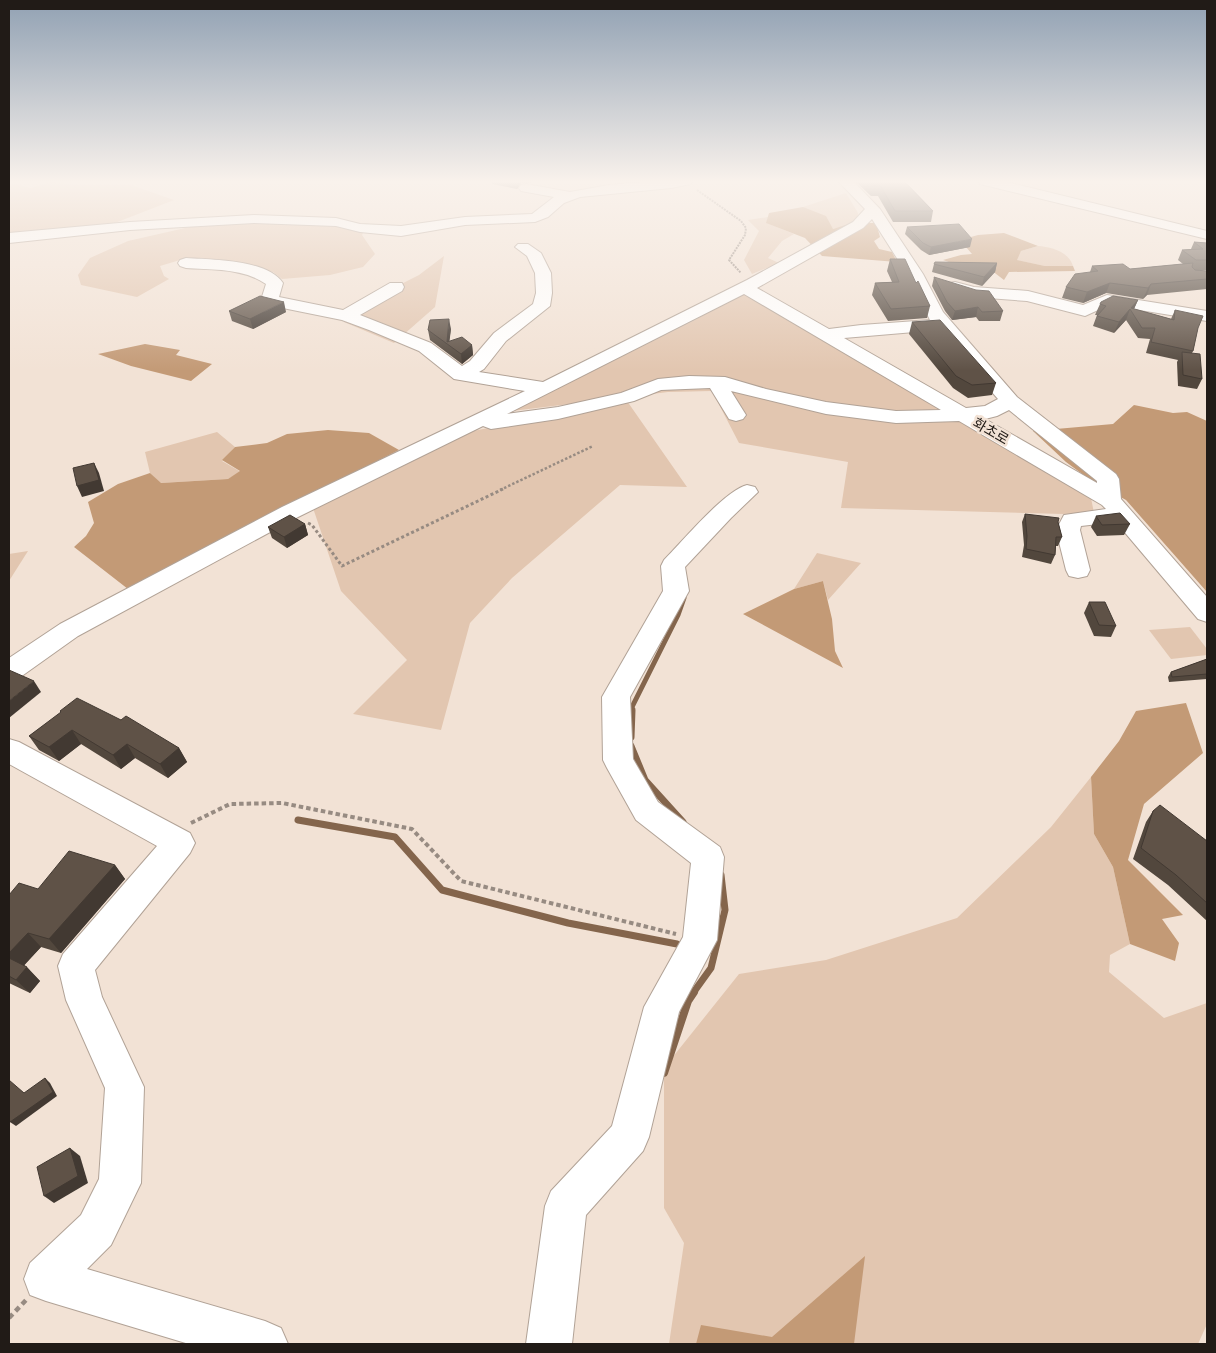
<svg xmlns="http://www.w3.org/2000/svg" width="1216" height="1353" font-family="'Space Grotesk','Noto Sans KR',sans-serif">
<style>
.green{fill:#e2c6b0}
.forest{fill:#c39a76}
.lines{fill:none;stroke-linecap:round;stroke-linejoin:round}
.stream-far2{stroke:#84654c;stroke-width:5}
.stream-far1{stroke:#84654c;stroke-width:7}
.stream{stroke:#84654c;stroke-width:8}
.minor-casing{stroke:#b1a296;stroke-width:2}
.path-far4{stroke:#978b82;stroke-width:2;stroke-dasharray:2 1;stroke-linecap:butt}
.path-far3{stroke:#978b82;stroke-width:2.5;stroke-dasharray:2.5 2;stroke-linecap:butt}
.path-far2{stroke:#978b82;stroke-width:3;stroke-dasharray:3 2.5;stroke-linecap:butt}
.path-far1{stroke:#978b82;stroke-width:4;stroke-dasharray:4.5 3;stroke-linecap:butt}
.path{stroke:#978b82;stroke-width:4.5;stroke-dasharray:5.5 4;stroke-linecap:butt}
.minor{fill:#fff;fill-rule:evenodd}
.wall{fill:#52473d}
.shaded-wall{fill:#423932}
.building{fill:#5f5247;stroke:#423932}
.labels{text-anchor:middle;stroke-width:5;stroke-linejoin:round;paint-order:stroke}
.far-street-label{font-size:14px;fill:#211b17;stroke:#f2e2d5}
</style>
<rect width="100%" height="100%" fill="#f2e2d5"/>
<g class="green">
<polygon points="51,182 77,185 131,185 174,200 102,228 9,236 9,186 14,184 31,188"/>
<polygon points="846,193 858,213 857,223 833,229 803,207"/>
<polygon points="768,217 767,223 794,234 782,241 768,258 779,263 752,274 744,260 759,231 748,220"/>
<polygon points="255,222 331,224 364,231 362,235 375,254 363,267 330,275 282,279 273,272 180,260 160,266 164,276 169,279 137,297 81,285 78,275 90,258 128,241 194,226"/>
<path d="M1038,246C1052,247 1069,252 1073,266H1045L1016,260L1021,251Z"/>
<polygon points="444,256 435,307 394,343 344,322 344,313 419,275"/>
<polygon points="745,290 1091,498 1094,513 1063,514 841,508 848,462 739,443 712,391 668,392 512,411 697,319"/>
<polygon points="627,401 687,487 620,485 512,578 470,623 441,730 353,714 407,660 341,591 313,508 473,431"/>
<polygon points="217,432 235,447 222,461 241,472 228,479 160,483 150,473 145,452"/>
<polygon points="28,551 9,581 9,554"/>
<polygon points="817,553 861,563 828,600 823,581 794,589"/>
<polygon points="1190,627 1207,649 1207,655 1171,659 1149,630"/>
<polygon points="1091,777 1094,834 1113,867 1130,944 1110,955 1109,972 1164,1018 1207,1003 1207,1324 1198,1344 669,1344 684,1243 664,1208 664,1068 739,974 826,960 957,918 1051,827"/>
</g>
<g class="forest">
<polygon points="803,207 826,216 833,229 852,223 876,223 880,237 874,241 879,249 892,252 897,262 822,256 805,238 766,223 769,213"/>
<polygon points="1004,233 1038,246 1021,251 1017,260 1045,266 1073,266 1075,271 1009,272 1004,280 987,267 969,269 943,260 961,255 972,254 960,240 978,235"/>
<polygon points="145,344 180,350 176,355 212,364 191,381 131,366 98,354"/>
<polygon points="1134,405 1173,413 1187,412 1207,421 1207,592 1126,500 1093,482 1066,462 1033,431 1113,424"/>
<polygon points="328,430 369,433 399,450 128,589 74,547 86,536 94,523 88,502 118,484 150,473 161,483 228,479 240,471 222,460 235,447 267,443 287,434"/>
<polygon points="823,581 832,619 835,651 843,668 743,614 794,589"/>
<polygon points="1186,703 1203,753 1144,804 1128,860 1183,915 1162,919 1179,943 1175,961 1130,944 1113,867 1094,834 1091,777 1119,741 1136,711"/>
<polygon points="865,1256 854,1344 696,1344 701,1325 772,1337"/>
</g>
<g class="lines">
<polyline class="stream-far2" points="632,711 632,707 678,615 684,598"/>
<g class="stream-far1">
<polyline points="631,737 632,710"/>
<polyline points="631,746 645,780 683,822"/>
<polyline points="298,820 395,837 442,890 568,923 677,944"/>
<polyline points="693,993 711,968 725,910 721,875"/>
</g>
<polyline class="stream" points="664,1073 688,1001 694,992"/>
<defs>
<g id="minor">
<polygon points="656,181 693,181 691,184 671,188 580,197 564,203 548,217 535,222 465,225 401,236 360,232 336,226 254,223 130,230 9,243 9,233 130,222 254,215 336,218 360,224 401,226 465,217 532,214 554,197 521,191 519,188 521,185 526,184 570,192 609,185"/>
<path d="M838,181H853L880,209L923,274L943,312L1017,397L1116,474L1119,479L1121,499L1207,597V622L1198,619L1116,522L1081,526L1080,530L1090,570L1087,576L1078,578L1069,576L1066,570L1056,530L1064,515L1106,509L1102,505L959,421L896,423L826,414L731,391L746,415L743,419L736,421L729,419L710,388L661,390L634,401L558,419L491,429L483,426L298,517L78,636L19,678L9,681V658L60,624L282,507L525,391L454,379L419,351L369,330L342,320L263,304L261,300L266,284C243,268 213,270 186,268L180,266L178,263L180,260L186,258C213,260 266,259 283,283L279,297L343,310L390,283H402L404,287L402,291L360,315L431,343L462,366L470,361L494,333L533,304L536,293L535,273L527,256L515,247L518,244H528L541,253L551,273L552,293L550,306L506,341L484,369L479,372L543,382L747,280L853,222L865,209ZM872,219L907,274L930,320L861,325L829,329L757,288L863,228ZM744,294L941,410L896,411L826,402L766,389L725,377L689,376L658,379L621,393L558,407L507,414ZM938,330L998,399L985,406L966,408L844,338ZM1009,410L1097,481V483L985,419L997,416Z"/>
<polygon points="978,181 1003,181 1207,231 1207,239 980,184"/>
<polygon points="955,282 974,287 1028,291 1083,305 1107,295 1207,311 1207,321 1109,305 1085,316 1027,301 974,297 949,291 947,287 949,283"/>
<path d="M747,485L755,487L758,492L731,518L685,567L689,591L630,697L633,759L658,802L720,847L724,857L717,940L679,1012L649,1137L643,1151L586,1215L572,1344H526L545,1206L551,1191L612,1126L644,1007L683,937L691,863L636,820L607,768L603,760L602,697L663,591L661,566L664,560C682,542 724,491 747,485Z"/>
<polygon points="9,739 19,742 190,833 195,843 190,853 95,970 102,997 144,1087 141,1183 111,1245 87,1269 265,1321 281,1328 288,1344 189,1344 46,1301 30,1295 24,1279 30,1263 81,1215 99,1179 105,1088 66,1000 58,966 63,954 157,846 9,764"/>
</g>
</defs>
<use href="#minor" class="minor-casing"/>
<polyline class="path-far4" points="697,190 741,221 746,228 745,235 729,260 741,273"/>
<polyline class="path-far3" points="500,490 593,446"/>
<polyline class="path-far2" points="308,523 312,525 342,566 503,489"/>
<polyline class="path-far1" points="191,823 230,804 282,803 412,829 461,881 676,934"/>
<polyline class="path" points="9,1318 26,1300"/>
<use href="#minor" class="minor"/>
</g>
<g class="wall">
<polygon points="492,181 533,181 530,183 521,183 517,189 492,184"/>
<polygon points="855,181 904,181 933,211 931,222 893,222 878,196 871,196"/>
<polygon points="907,227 970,247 929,255 921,250 905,234"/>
<polygon points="1194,242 1207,243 1207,270 1197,270 1207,271 1207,289 1147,295 1143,299 1106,293 1083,303 1062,298 1066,287 1090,272 1092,266 1130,269 1183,264 1178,260 1182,250 1191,249"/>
<polygon points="890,259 916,283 930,306 927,318 888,321 872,295 875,283 892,282 887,271"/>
<polygon points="997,263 995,272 982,286 932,272 934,264"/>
<polygon points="934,277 1003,311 1000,321 979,321 976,317 952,320 945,311 932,286"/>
<polygon points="1138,300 1134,309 1171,319 1175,310 1198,328 1193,351 1192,353 1202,379 1197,389 1178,386 1177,362 1178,360 1146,353 1150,339 1138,338 1126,320 1114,333 1093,326 1097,315 1095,315 1100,304"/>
<polygon points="229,311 286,312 253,329 232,321"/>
<polygon points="912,322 996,383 992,395 968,398 953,388 909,334"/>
<polygon points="451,329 449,341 472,345 473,355 462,364 430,340 428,330"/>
<polygon points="1025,514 1058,522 1062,537 1058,546 1056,546 1055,555 1051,564 1022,557 1024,545 1022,522"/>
<polygon points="1096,516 1130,524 1124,535 1097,536 1091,527"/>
<polygon points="305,524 308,535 287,548 272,538 268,527"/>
<polygon points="1089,602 1116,626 1111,637 1094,636 1084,613"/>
<polygon points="1207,659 1207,679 1169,682 1168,677 1171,672"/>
<polygon points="60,711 121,720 179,748 187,762 168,778 135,758 121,769 81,744 59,761 39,750 29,736 61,713"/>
<polygon points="1153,811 1207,841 1207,921 1168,885 1133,859 1146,822"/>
<polygon points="115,865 125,879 61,953 41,947 24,965 40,981 30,993 9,983 9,895 38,889"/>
</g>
<g class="shaded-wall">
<polygon points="517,181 521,181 521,183 517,189"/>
<polygon points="972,239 970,247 929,255 931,247"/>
<polygon points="997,263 995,272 982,286 984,277"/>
<polygon points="1110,283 1106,293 1083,303 1087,292"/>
<polygon points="1151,284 1147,295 1143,299 1148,288"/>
<polygon points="1138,300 1133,311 1130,309"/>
<polygon points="284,302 286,312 253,329 250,319"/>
<polygon points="978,307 976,317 952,320 955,311"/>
<polygon points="1130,309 1126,320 1114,333 1119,322"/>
<polygon points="449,319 451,329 449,345 447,342"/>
<polygon points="472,345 473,355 462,364 461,354"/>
<polygon points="94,463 99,473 104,491 82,497 77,486"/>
<polygon points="305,524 308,535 287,548 284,537"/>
<polygon points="34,681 41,692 9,718 9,701"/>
<polygon points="72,730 81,744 59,761 49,747"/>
<polygon points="127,744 135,758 121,769 113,755"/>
<polygon points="179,748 187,762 168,778 160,764"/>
<polygon points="115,865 125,879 61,953 49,939"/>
<polygon points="28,933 41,947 19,971 9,960 9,953"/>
<polygon points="27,967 40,981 30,993 16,980"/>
<polygon points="45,1078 50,1083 57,1096 16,1126 10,1122"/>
<polygon points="70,1148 80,1156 88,1183 54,1203 44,1196"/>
</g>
<g class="building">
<polygon points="868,181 904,181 933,211 895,211 880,185 873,185"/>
<polygon points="959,224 972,239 931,247 923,243 907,227"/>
<polygon points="1194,242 1207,243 1207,260 1196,260 1182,250 1203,249"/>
<polygon points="890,259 905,259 916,283 918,281 930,306 891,309 875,283 899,282"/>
<polygon points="935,262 997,263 984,277 934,264"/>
<polygon points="1193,263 1192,267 1195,270 1207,271 1207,279 1151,284 1148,288 1110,283 1087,292 1066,287 1075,274 1098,271 1092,266 1123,264 1130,269"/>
<polygon points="934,277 976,290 989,291 1003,311 982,312 978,307 955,311 947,302"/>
<polygon points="260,296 284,302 250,319 229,311"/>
<polygon points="1113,296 1138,300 1131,308 1174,320 1175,310 1203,316 1198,328 1193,351 1151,342 1155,328 1142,328 1130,309 1119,322 1097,316 1106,306 1100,304 1101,302"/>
<polygon points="449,319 447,342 462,337 472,345 461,354 428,330 430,320"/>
<polygon points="940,320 996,383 972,385 956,376 912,322"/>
<polygon points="1182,352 1200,354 1202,379 1183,375"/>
<polygon points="94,463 99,480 77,486 73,468"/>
<polygon points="1120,513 1130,524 1102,525 1096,516"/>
<polygon points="1025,514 1059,518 1058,522 1062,537 1056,537 1055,555 1026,549 1027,536"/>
<polygon points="290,515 305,524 284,537 268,527"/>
<polygon points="1089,602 1105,602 1116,626 1099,625"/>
<polygon points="1207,659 1207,674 1172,677 1171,672"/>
<polygon points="9,670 34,681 9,701"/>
<polygon points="77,698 121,720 126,716 179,748 160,764 127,744 113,755 72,730 49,747 29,736 61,712 60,711"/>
<polygon points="1160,805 1207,841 1207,903 1176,875 1141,848 1153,811"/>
<polygon points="69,851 115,865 49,939 28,933 9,953 9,895 19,883 38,889"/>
<polygon points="9,958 27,967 16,980 9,976"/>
<polygon points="45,1078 53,1092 10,1122 9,1118 9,1080 24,1093"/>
<polygon points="70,1148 78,1176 44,1196 37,1167"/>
</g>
<linearGradient id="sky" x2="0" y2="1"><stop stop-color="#91a1b3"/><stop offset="0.49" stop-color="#f9f2ec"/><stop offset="1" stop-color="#f9f2ec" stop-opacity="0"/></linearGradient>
<rect width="1216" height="371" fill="url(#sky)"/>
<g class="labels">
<g class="far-street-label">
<text transform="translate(991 431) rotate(30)" y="5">화초로</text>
</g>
</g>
<rect width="1216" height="1353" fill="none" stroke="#211b17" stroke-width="20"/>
</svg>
